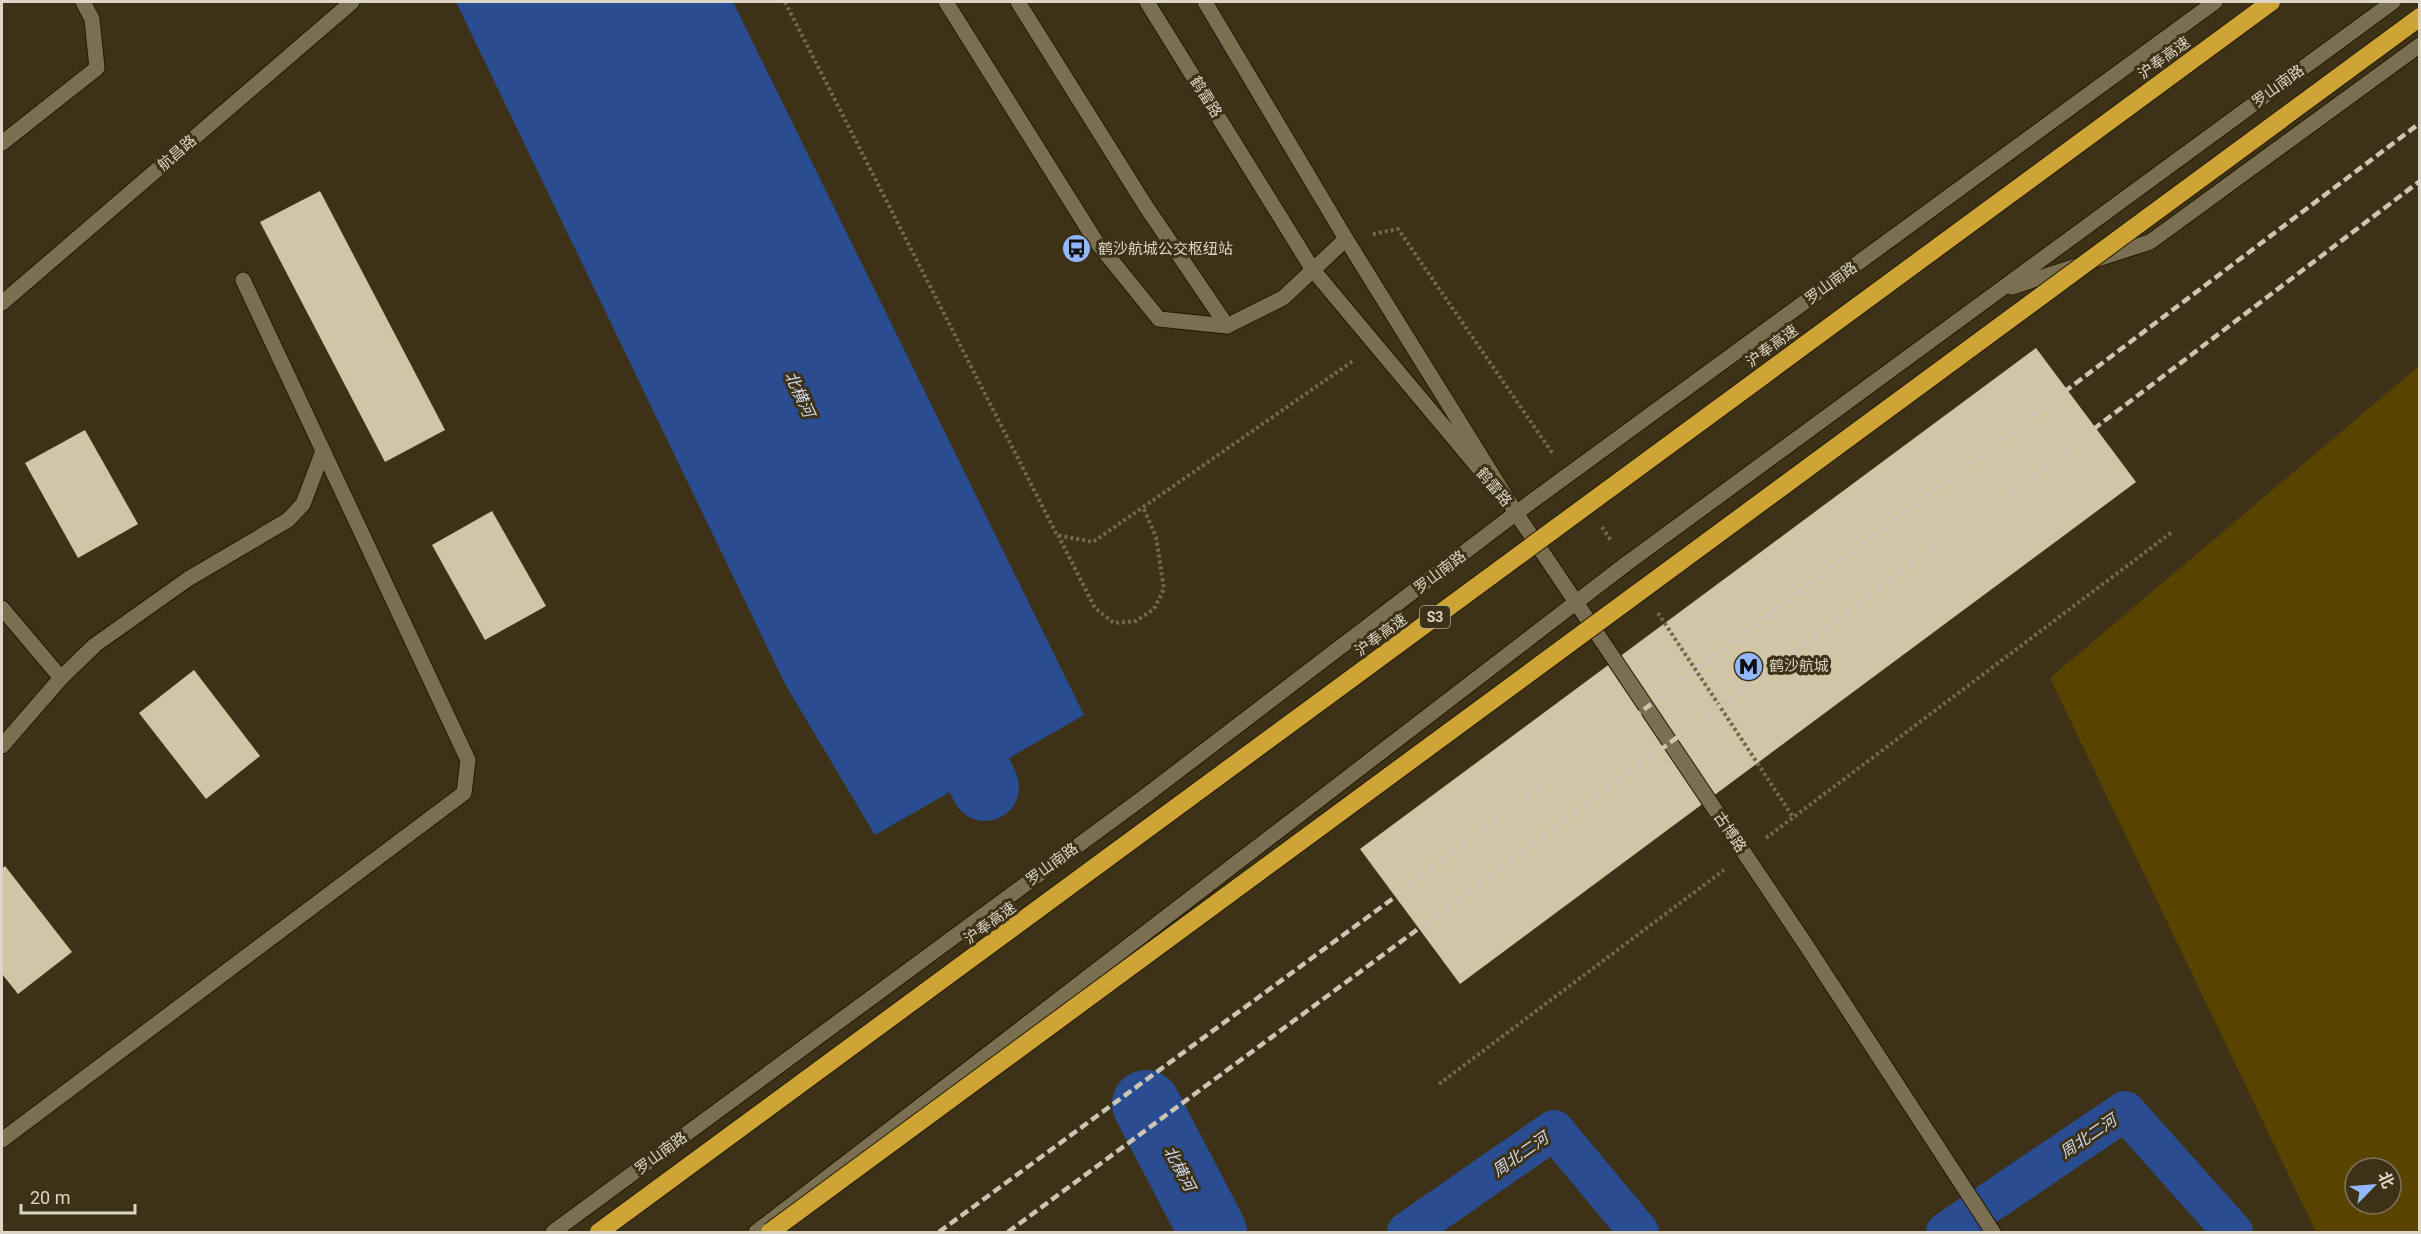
<svg xmlns="http://www.w3.org/2000/svg" width="2421" height="1234" font-family="Roboto,'Noto Sans SC',sans-serif">
<style>
.green{fill:#584300;fill-rule:evenodd}
.water{fill:#2a4c90}
.lines{fill:none;stroke-linecap:round;stroke-linejoin:round}
.canal{stroke:#2a4c90;stroke-width:40}
.river{stroke:#2a4c90;stroke-width:68}
.building{fill:#d2c5a6}
.lane-casing{stroke:#241a00;stroke-width:17}
.street-casing{stroke:#241a00;stroke-width:17}
.secondary-casing{stroke:#241a00;stroke-width:17}
.path{stroke:#726851;stroke-width:4;stroke-dasharray:3 3;stroke-linecap:butt}
.lane{stroke:#7b6f52;stroke-width:15}
.street{stroke:#7b6f52;stroke-width:15}
.secondary{stroke:#7b6f52;stroke-width:15}
.rail{stroke:#ccc5b4;stroke-width:4.5;stroke-dasharray:9 4.5;stroke-linecap:butt}
.highway-bridge-casing{stroke:#241a00;stroke-width:20;stroke-linecap:butt}
.highway-bridge{stroke:#cea535;stroke-width:18}
.labels{text-anchor:middle;stroke-width:6;stroke-linejoin:round;paint-order:stroke}
.shield{fill:#3d3217;stroke:#ada592;stroke-width:1.5}
.shield-label{font-size:14px;font-weight:bold;fill:#ddd6c6}
.street-label{font-size:15px;fill:#ddd6c6;stroke:#3d3217}
.poi-label{font-size:15px;fill:#ddd6c6;stroke:#3d3217;text-anchor:start}
.water-label{font-size:16px;font-style:italic;fill:#cfdaee;stroke:#3d3217}
</style>
<rect width="100%" height="100%" fill="#3d3217"/>
<path class="green" d="M2419,366V1232H2316L2050,678ZM2355,1168H2391V1204H2355Z"/>
<polygon class="water" points="456,2 733,2 1084,715 875,835 785,684"/>
<g class="lines">
<g class="canal">
<polyline points="1407,1232 1554,1130 1639,1232"/>
<polyline points="1946,1232 2125,1111 2233,1232"/>
</g>
<g class="river">
<polyline points="940,691 985,787"/>
<polyline points="1146,1104 1213,1232"/>
</g>
</g>
<g class="building">
<polygon points="320,191 445,430 385,462 260,222"/>
<polygon points="2036,348 2136,482 1460,984 1360,849"/>
<polygon points="85,430 138,524 78,558 25,463"/>
<polygon points="492,511 546,606 485,640 432,545"/>
<polygon points="194,670 260,756 206,799 139,713"/>
<polygon points="5,866 72,952 18,994 2,974 2,869"/>
</g>
<g class="lines">
<defs>
<g id="lane">
<polyline points="946,2 1095,240 1159,319 1227,326 1283,298 1346,239"/>
<polyline points="1018,2 1145,205 1227,326"/>
<polyline points="2,143 97,68 92,19 83,2"/>
<polyline points="2,608 61,678"/>
<polyline points="2,746 61,678 95,645 188,579 288,520 303,504 323,451"/>
<polyline points="2,1140 464,793 468,760 243,280"/>
</g>
<polyline id="street" points="2,303 352,2"/>
<g id="secondary">
<polyline points="1147,2 1313,270 1482,472"/>
<polyline points="1205,2 1346,239 1516,513 1804,942 1993,1232"/>
<polyline points="2012,287 2150,242 2420,45"/>
<polyline points="553,1232 1144,797 1516,513 2215,2"/>
<polyline points="756,1232 1626,564 2393,2"/>
</g>
</defs>
<use href="#lane" class="lane-casing"/>
<use href="#street" class="street-casing"/>
<use href="#secondary" class="secondary-casing"/>
<g class="path">
<polyline points="785,2 1057,535 1093,542 1353,361"/>
<polyline points="1373,234 1398,229 1553,454"/>
<polyline points="1602,527 1611,541"/>
<polyline points="1058,535 1095,608 1114,623 1136,621 1154,609 1164,589 1156,537 1143,507"/>
<polyline points="1658,613 1793,817"/>
<polyline points="1766,838 2172,532"/>
<polyline points="1439,1084 1724,870"/>
</g>
<use href="#lane" class="lane"/>
<use href="#street" class="street"/>
<use href="#secondary" class="secondary"/>
<g class="rail">
<polyline points="939,1232 1429,872 2420,123"/>
<polyline points="1008,1232 2066,450 2420,181"/>
</g>
<defs>
<g id="highway-bridge">
<polyline points="599,1232 2271,2"/>
<polyline points="770,1232 2420,17"/>
</g>
</defs>
<use href="#highway-bridge" class="highway-bridge-casing"/>
<use href="#highway-bridge" class="highway-bridge"/>
</g>
<defs>
<symbol id="bus-disc" viewBox="-11 -11 22 22"><circle r="9.5" fill="#92b7fd" stroke="#3d3217"/><path d="M-5-6H5V4H4V6H2V4H-2V6H-4V4H-5ZM-3.5-4V0h7V-4ZM-3.5 1.2v1.5H-2V1.2ZM2 1.2v1.5H3.5V1.2Z" fill="#111"/></symbol>
<symbol id="metro-disc" viewBox="-11 -11 22 22"><circle r="9.5" fill="#92b7fd" stroke="#3d3217"/><path d="M-5.5 5V-5H-3L0 0L3-5H5.5V5H3V-.5L0 4L-3-.5V5Z" fill="#111"/></symbol>
</defs>
<g fill-rule="evenodd">
<use href="#bus-disc" x="1060" y="232" width="33" height="33"/>
<use href="#metro-disc" x="1732" y="650" width="33" height="33"/>
</g>
<g class="labels">
<rect class="shield" x="1420" y="606" width="30" height="22" rx="4.5"/>
<g class="shield-label">
<text x="1435" y="622">S3</text>
</g>
<g class="street-label">
<text transform="translate(2164 58) rotate(-36)" y="5">沪奉高速</text>
<text transform="translate(2278 86) rotate(-36)" y="5">罗山南路</text>
<text transform="translate(1206 97) rotate(58)" y="5">鹤雷路</text>
<text transform="translate(177 153) rotate(-41)" y="5">航昌路</text>
<text transform="translate(1831 283) rotate(-36)" y="5">罗山南路</text>
<text transform="translate(1772 346) rotate(-36)" y="5">沪奉高速</text>
<text transform="translate(1494 487) rotate(50)" y="5">鹤雷路</text>
<text transform="translate(1440 572) rotate(-37)" y="5">罗山南路</text>
<text transform="translate(1381 635) rotate(-36)" y="5">沪奉高速</text>
<text transform="translate(1730 832) rotate(56)" y="5">古博路</text>
<text transform="translate(1052 864) rotate(-36)" y="5">罗山南路</text>
<text transform="translate(990 923) rotate(-36)" y="5">沪奉高速</text>
<text transform="translate(661 1153) rotate(-36)" y="5">罗山南路</text>
</g>
<g class="poi-label">
<text x="1098" y="254">鹤沙航城公交枢纽站</text>
<text x="1769" y="671">鹤沙航城</text>
</g>
<g class="water-label">
<text transform="translate(800 394) rotate(65)" y="6">北横河</text>
<text transform="translate(2088 1136) rotate(-34)" y="6">周北二河</text>
<text transform="translate(1520 1154) rotate(-35)" y="6">周北二河</text>
<text transform="translate(1180 1168) rotate(62)" y="6">北横河</text>
</g>
</g>
<rect width="2421" height="1234" fill="none" stroke="#ddd6c6" stroke-width="6"/>
<g transform="translate(2373 1186) rotate(65)"><circle r="28" fill="#3d3217" stroke="#7d745d" stroke-width="1.5"/>
<path d="M0-4.5L10 22L0 15L-10 22Z" fill="#92b7fd"/>
<text y="-9" font-size="16" font-weight="bold" text-anchor="middle" fill="#ddd6c6">北</text>
</g>
<path d="M21 1204v9h114v-9" fill="none" stroke="#ddd6c6" stroke-width="3"/>
<text x="30" y="1204" font-size="18" fill="#ddd6c6" stroke="#3d3217" stroke-width="4.5" paint-order="stroke">20 m</text>
</svg>
